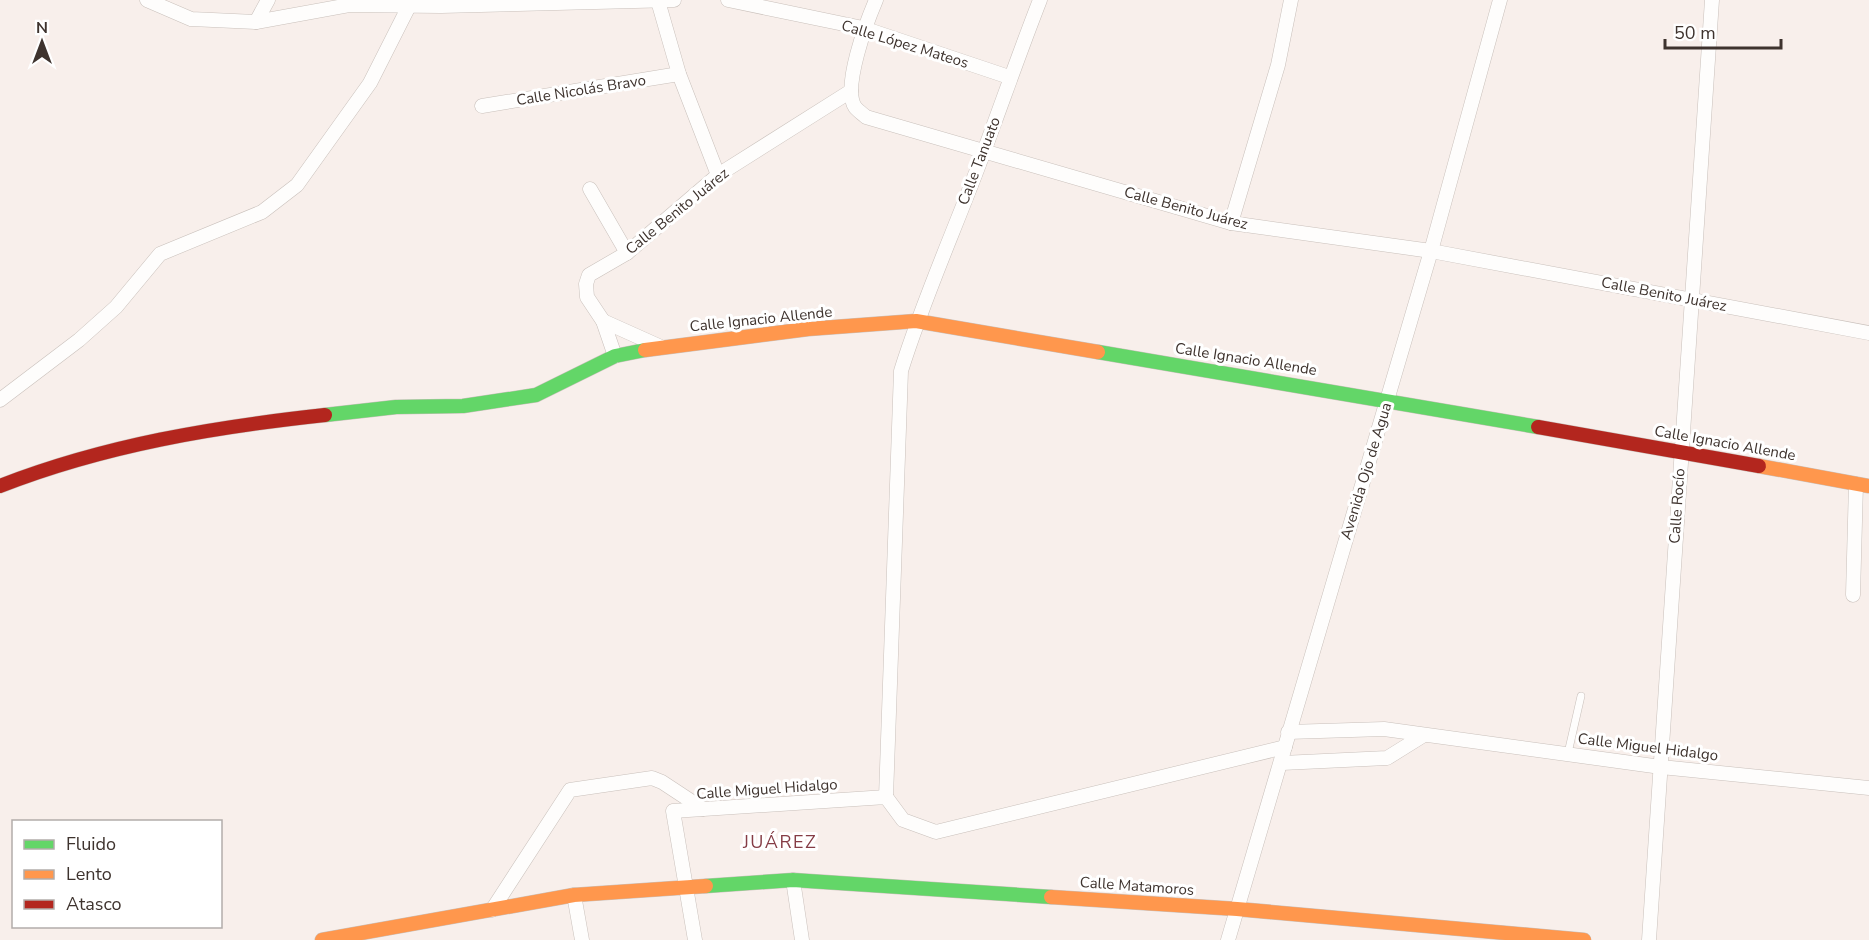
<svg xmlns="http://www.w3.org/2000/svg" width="1869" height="940" font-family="'Nunito Sans',sans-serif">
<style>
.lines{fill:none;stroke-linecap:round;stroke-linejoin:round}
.lane-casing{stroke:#c9c0bb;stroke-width:8}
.street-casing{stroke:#c9c0bb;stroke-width:15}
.fast-casing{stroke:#c9c0bb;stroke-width:15}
.slow-casing{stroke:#c9c0bb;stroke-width:15}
.jam-casing{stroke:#c9c0bb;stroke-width:15}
.lane{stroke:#fefdfc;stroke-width:7}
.street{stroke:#fefdfc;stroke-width:14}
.fast{stroke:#63d668;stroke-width:14}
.slow{stroke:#ff974d;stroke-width:14}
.jam{stroke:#b3261e;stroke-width:14}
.labels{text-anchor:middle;stroke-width:6;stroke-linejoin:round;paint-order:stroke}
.street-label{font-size:15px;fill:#3e332e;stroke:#fff}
.quarter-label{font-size:18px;letter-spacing:1.5px;fill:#853c45;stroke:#fff}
</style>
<rect width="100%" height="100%" fill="#f8efeb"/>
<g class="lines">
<defs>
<polyline id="lane" points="1568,753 1581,696"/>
<g id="street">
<polyline points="147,0 191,19 256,22 349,5 441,6 674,0"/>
<polyline points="728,0 863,28 1009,77"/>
<path d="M876,0C867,21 842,87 855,107C858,111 863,114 866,117L1231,223L1431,251L1869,333"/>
<polyline points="658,1 679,74 718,175"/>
<polyline points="256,22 268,0"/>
<polyline points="482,106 679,74"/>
<polyline points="590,189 627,253"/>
<polyline points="1231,223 1278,65 1291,0"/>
<polyline points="603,321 661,347"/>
<polyline points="615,356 603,321 587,297 586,284 589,275 627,253 718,175 851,91"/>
<polyline points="0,400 79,340 116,307 160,254 262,212 297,185 370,83 409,6"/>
<polyline points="1853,595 1856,484"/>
<polyline points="1288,732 1384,729 1661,767 1869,788"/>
<polyline points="1282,763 1387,758 1424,735"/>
<path d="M886,797L901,371C924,297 956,227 983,154C1002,103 1020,51 1040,0"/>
<polyline points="793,880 802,940"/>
<polyline points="574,895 582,940"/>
<polyline points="492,910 570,790 652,778 662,782 703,809"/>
<polyline points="695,940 673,811 886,797 903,820 936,832 1285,747"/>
<polyline points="1228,940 1431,251 1500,0"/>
<polyline points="1649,940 1712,0"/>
</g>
<g id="fast">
<polyline points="1098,352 1538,427"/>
<polyline points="325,415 396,407 463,406 536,395 615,356 645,350"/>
<polyline points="706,886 793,880 1051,897"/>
</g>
<g id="slow">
<polyline points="645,350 808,329 916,321 1098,352"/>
<polyline points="1759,466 1869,486"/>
<polyline points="1051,897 1237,909 1584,940"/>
<polyline points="322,940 574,895 706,886"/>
</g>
<g id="jam">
<polyline points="1538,427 1759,466"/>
<path d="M0,486C105,445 214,427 325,415"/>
</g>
</defs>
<use href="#lane" class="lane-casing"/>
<use href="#street" class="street-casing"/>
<use href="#fast" class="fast-casing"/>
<use href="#slow" class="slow-casing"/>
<use href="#jam" class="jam-casing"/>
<use href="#lane" class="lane"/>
<use href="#street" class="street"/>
<use href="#fast" class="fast"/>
<use href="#slow" class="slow"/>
<use href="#jam" class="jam"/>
</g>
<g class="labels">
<g class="street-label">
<text transform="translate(905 44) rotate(17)" y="5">Calle López Mateos</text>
<text transform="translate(581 90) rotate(-9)" y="5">Calle Nicolás Bravo</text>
<text transform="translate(979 161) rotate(-69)" y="5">Calle Tanuato</text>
<text transform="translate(1186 208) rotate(15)" y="5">Calle Benito Juárez</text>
<text transform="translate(677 211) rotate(-39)" y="5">Calle Benito Juárez</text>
<text transform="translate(1664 294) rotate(11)" y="5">Calle Benito Juárez</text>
<text transform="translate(761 319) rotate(-6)" y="5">Calle Ignacio Allende</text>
<text transform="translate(1246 359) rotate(9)" y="5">Calle Ignacio Allende</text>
<text transform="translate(1725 443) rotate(10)" y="5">Calle Ignacio Allende</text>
<text transform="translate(1366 471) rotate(-73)" y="5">Avenida Ojo de Agua</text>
<text transform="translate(1677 506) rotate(-86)" y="5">Calle Rocío</text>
<text transform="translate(1648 747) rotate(7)" y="5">Calle Miguel Hidalgo</text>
<text transform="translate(767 789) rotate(-4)" y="5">Calle Miguel Hidalgo</text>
<text transform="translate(1137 886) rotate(4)" y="5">Calle Matamoros</text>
</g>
<g class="quarter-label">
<text x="780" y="848">JUÁREZ</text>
</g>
</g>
<rect x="12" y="820" width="210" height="108" fill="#ffffff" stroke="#b2adab" stroke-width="1.5"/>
<rect x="24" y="840" width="30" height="9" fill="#63d668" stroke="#b2adab" stroke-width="1.5"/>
<text x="66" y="850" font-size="18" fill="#3e332e">Fluido</text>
<rect x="24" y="870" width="30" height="9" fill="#ff974d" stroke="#b2adab" stroke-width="1.5"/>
<text x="66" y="880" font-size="18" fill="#3e332e">Lento</text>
<rect x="24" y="900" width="30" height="9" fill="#b3261e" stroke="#b2adab" stroke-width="1.5"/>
<text x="66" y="910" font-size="18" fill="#3e332e">Atasco</text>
<g transform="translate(42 42)" stroke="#ffffff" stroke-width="4.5" paint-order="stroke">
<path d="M0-4.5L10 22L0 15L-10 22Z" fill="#3e332e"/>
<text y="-9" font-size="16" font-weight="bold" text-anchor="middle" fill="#3e332e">N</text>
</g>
<path d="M1665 39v9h116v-9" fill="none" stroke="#3e332e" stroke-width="3"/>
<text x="1674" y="39" font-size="18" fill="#3e332e" stroke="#ffffff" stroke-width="4.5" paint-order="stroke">50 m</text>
</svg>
